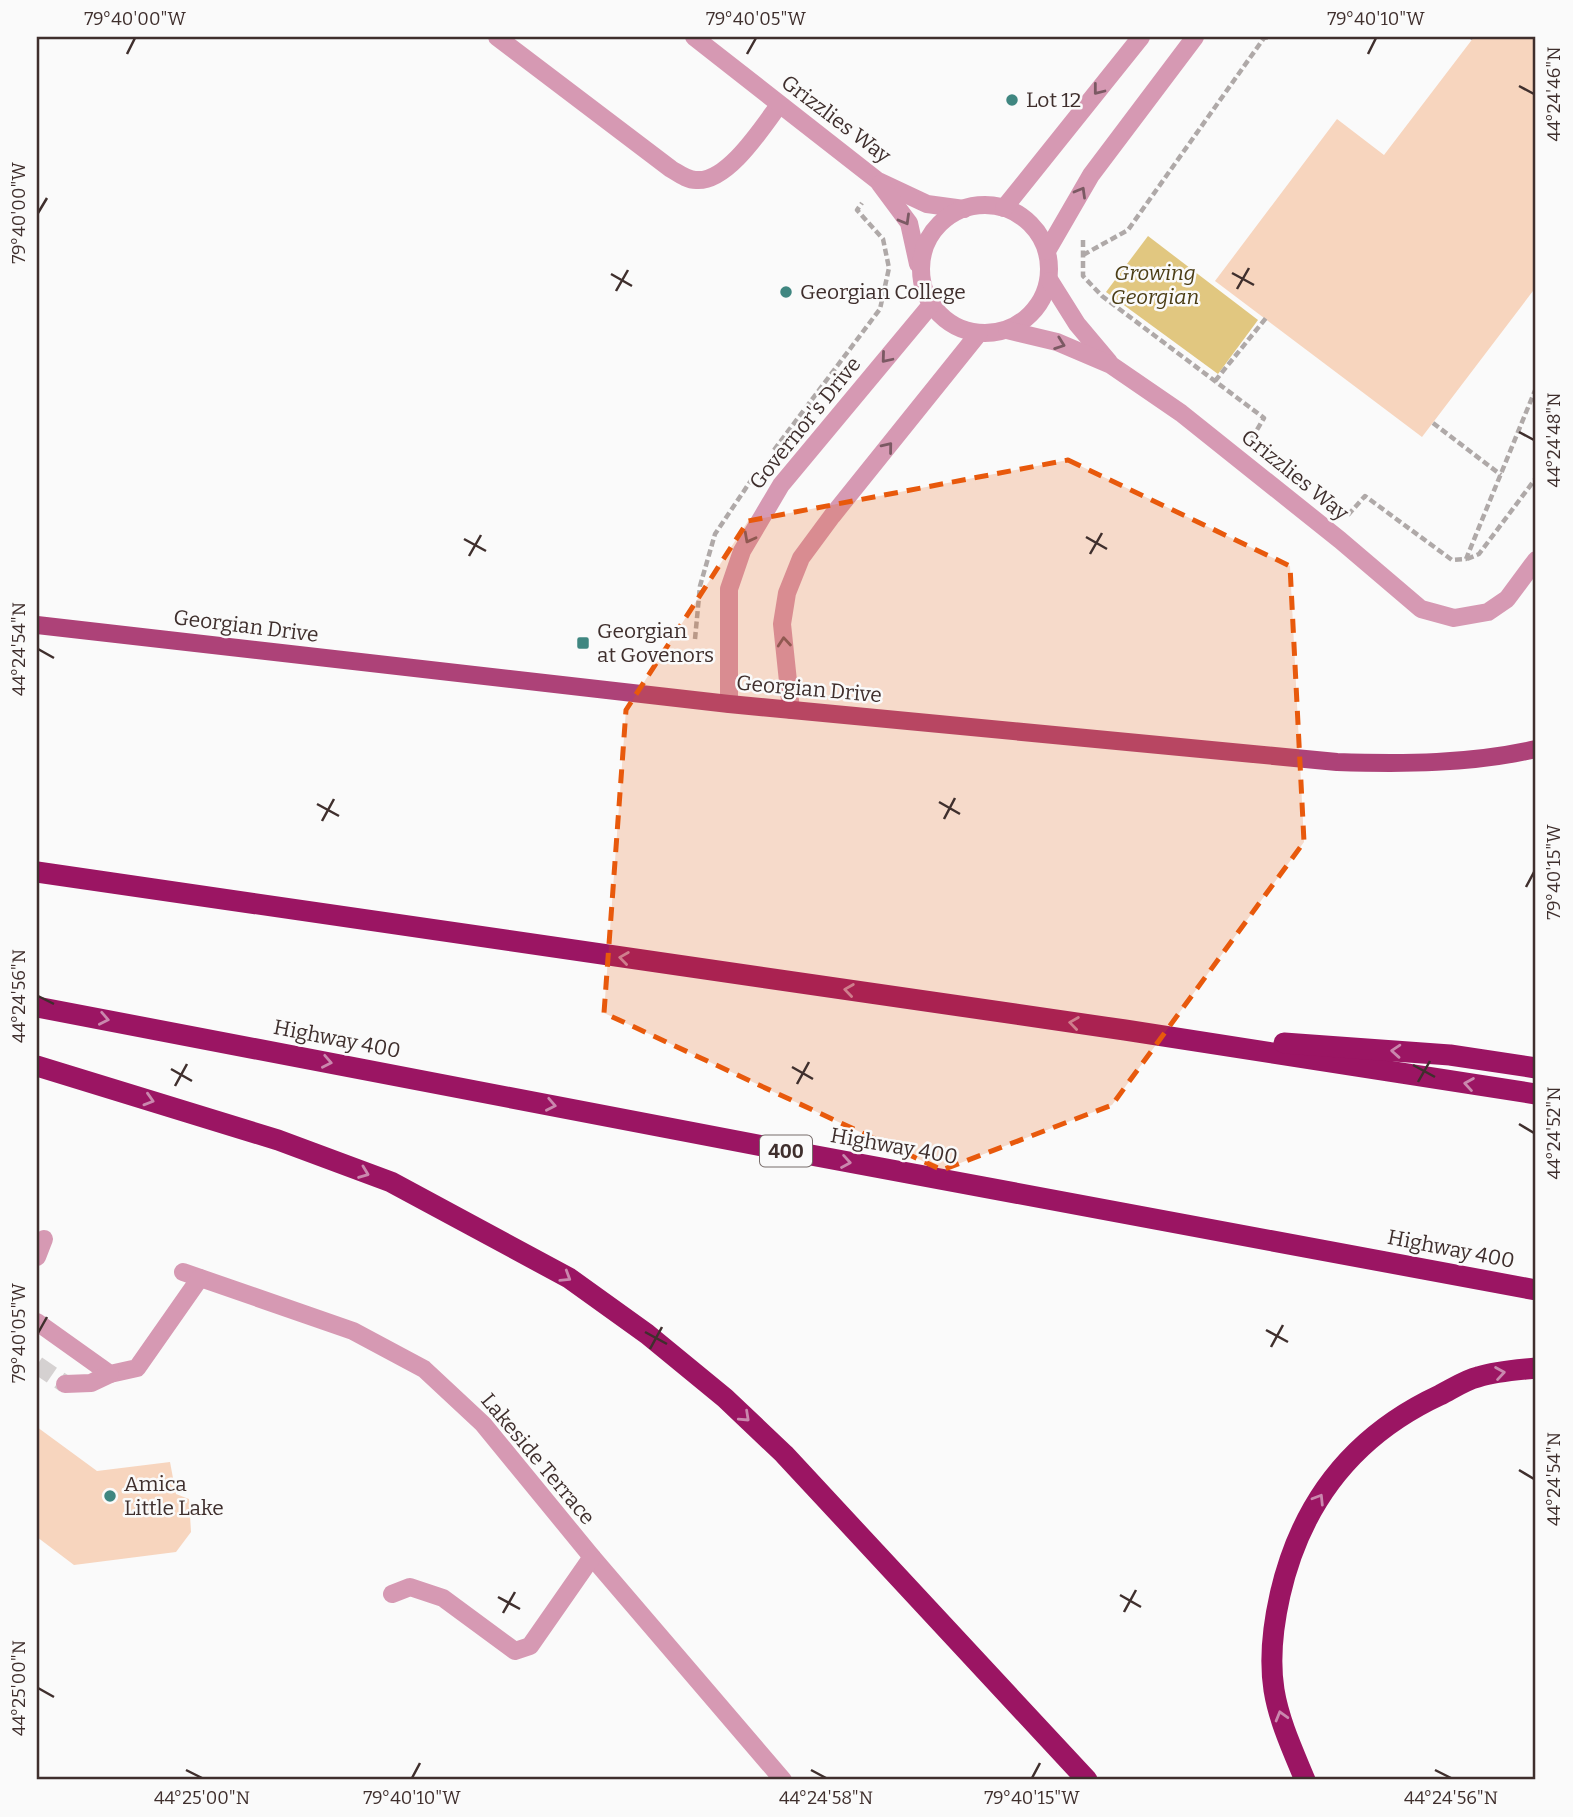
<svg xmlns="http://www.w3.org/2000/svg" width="1573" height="1817" font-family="Bitter,serif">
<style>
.green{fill:#e1c780}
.building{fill:#f7d5be}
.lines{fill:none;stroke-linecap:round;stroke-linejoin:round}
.minor-tunnel{stroke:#d5d1d1;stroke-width:18;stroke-dasharray:18 9;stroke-linecap:butt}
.path{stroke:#afa9a8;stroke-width:4.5;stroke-dasharray:7 3.5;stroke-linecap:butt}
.minor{stroke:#d699b3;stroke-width:18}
.major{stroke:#ad4278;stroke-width:18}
.highway{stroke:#9b1563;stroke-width:21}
.oneway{stroke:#7b5963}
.oneway2{stroke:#ca88ae}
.marked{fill:#e8590c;fill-opacity:0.2;stroke:#e8590c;stroke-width:5;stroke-dasharray:14 9;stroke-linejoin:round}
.ticks{fill:none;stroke:#3f2f2d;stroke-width:2.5}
.poi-dot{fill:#3f8680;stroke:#fafafa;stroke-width:2.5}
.labels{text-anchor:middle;stroke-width:5;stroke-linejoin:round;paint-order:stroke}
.shield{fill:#fafafa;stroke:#776c6a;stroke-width:2}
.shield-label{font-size:19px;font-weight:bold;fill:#3f2f2d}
.poi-label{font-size:21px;fill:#3f2f2d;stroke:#fafafa;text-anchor:start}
.street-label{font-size:21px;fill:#3f2f2d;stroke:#fafafa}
.park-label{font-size:21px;font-style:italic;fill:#4b3d15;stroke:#fafafa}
.neatline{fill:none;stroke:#3f2f2d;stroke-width:2.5}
.ticks-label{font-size:18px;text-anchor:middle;fill:#3f2f2d}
</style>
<rect width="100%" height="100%" fill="#fafafa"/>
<polygon class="green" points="1148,236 1258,320 1218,374 1106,292"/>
<g class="building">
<polygon points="1474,37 1536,37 1536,287 1422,437 1215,281 1337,119 1384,155"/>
<polygon points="37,1427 97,1471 170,1462 176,1494 189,1499 191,1532 176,1552 74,1565 37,1537"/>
</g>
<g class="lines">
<polyline class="minor-tunnel" points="37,1365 65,1384"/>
<g class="path">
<polyline points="1471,37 1473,38"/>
<polyline points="1083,240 1083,276 1102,296 1264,418 1251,440"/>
<polyline points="1083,255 1128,230 1264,38 1269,37"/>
<polyline points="1215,381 1266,318"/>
<polyline points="1433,423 1501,475"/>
<polyline points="774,450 880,309 889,268 883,239 857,210 862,203"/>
<polyline points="1348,515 1365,496 1452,560 1466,559 1536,388"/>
<polyline points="1467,559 1479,554 1536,478"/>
<polyline points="695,639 700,586 715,534 754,476"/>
</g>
<g class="minor">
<path d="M497,37L671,169C678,173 687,180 696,180C727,183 762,128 779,105"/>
<polyline points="694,37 878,181 927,204 964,209"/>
<polyline points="880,184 909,223 918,264"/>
<circle cx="985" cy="269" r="64"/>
<polyline points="1004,208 1141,37"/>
<polyline points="1047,251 1091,175 1195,37"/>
<polyline points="1050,281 1077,324 1109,362"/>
<polyline points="1007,330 1057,342 1111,365 1181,413 1340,540 1421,609 1454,618 1488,612 1507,599 1536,560"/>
<polyline points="729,704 729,589 742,551 781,485 930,306"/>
<polyline points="791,710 782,624 787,593 801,558 832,516 979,333"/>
<polyline points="37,1257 44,1239"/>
<polyline points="183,1272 353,1331 424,1369 483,1424 592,1557 783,1780"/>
<polyline points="37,1322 110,1374 137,1368 200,1278"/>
<polyline points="65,1384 91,1383 110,1374"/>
<polyline points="392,1594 410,1587 443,1598 515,1651 530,1646 592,1557"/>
</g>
<path class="major" d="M37,625L729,704L1337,762C1403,764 1471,764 1536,749"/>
<g class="highway">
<polyline points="37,872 1125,1030 1536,1094"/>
<polyline points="37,1007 768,1147 1536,1290"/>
<polyline points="1284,1043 1450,1055 1536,1068"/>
<polyline points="37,1066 278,1140 391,1182 569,1278 647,1334 725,1398 784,1454 1087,1780"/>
<path d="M1305,1780C1293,1751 1279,1721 1274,1690C1269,1658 1273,1626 1280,1595C1301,1502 1354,1435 1440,1395C1452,1389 1465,1380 1478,1377C1497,1371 1517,1370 1536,1368"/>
</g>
</g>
<defs><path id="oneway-chevron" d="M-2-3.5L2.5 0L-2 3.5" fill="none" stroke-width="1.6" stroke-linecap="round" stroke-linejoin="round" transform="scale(1.75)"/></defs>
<g class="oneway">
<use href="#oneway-chevron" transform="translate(1098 90) rotate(128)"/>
<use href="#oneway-chevron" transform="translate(1081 192) rotate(-60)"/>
<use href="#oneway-chevron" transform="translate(905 220) rotate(60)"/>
<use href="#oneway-chevron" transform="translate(1060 344) rotate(20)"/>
<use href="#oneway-chevron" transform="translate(886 358) rotate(130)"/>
<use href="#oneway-chevron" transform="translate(888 447) rotate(-51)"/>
<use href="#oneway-chevron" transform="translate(749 538) rotate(118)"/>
<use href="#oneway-chevron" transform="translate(784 642) rotate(-95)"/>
</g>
<g class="oneway2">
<use href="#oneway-chevron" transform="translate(624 958) rotate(-172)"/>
<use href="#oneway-chevron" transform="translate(849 990) rotate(-172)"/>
<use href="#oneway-chevron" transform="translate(104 1019) rotate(11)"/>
<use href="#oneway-chevron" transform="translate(1074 1023) rotate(-172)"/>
<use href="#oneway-chevron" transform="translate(1396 1051) rotate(-176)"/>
<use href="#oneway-chevron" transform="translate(327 1062) rotate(11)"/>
<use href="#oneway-chevron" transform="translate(1469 1084) rotate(-171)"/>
<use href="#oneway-chevron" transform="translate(149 1100) rotate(17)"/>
<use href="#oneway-chevron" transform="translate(551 1105) rotate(11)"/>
<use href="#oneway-chevron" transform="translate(846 1162) rotate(10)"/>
<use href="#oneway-chevron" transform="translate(364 1173) rotate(21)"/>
<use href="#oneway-chevron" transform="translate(566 1277) rotate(32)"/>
<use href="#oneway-chevron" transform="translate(1500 1373) rotate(-9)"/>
<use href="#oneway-chevron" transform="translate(745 1417) rotate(43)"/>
<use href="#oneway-chevron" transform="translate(1319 1499) rotate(-58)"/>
<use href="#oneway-chevron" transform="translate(1281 1716) rotate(-106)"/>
</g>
<path class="marked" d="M1068,460L1290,566L1304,842L1112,1105L942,1170L604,1013L626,710L748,521Z"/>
<path class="ticks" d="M127,54L135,38M747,54L756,38M1368,54L1376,38M1519,86L1534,94M38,213L47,198M1232,273L1254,285M611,274L632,286M1237,289L1249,268M616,291L628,270M1519,432L1534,440M1086,537L1107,549M464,539L486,551M1090,554L1102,533M469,556L481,535M38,649L54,658M939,802L960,814M317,804L339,816M944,819L955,798M322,821L334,799M1526,887L1534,872M38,996L54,1004M1413,1065L1435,1077M792,1067L813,1079M171,1069L192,1081M1418,1082L1430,1061M797,1084L809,1062M175,1086L187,1064M1519,1124L1534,1133M1266,1330L1288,1342M645,1332L667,1344M38,1333L47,1317M1271,1347L1283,1325M650,1349L662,1327M1519,1470L1534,1479M1120,1595L1141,1607M498,1597L520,1609M1124,1612L1136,1590M503,1613L515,1592M38,1688L54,1697M186,1770L202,1778M811,1770L826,1778M1435,1770L1451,1778M412,1778L420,1763M1032,1778L1040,1763"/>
<g class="poi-dot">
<circle cx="1012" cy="100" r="7"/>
<circle cx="786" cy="292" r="7"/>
<rect x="576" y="636" width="14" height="14" rx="3.5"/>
<circle cx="110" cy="1496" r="7"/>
</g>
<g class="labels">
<rect class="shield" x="760" y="1135.5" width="52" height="31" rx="5"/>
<g class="shield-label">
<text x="786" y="1158">400</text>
</g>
<g class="poi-label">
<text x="1026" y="107">Lot 12</text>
<text x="800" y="299">Georgian College</text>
<text x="597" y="638">Georgian<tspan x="597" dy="24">at Govenors</tspan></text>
<text x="124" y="1491">Amica<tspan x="124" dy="24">Little Lake</tspan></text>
</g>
<g class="street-label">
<text transform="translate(836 119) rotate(37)" y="7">Grizzlies Way</text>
<text transform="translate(805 423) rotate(-51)" y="7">Governor's Drive</text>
<text transform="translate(1295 475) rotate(39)" y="7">Grizzlies Way</text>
<text transform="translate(246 626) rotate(7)" y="7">Georgian Drive</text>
<text transform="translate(809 689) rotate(5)" y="7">Georgian Drive</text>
<text transform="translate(337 1039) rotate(11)" y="7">Highway 400</text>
<text transform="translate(894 1146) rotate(10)" y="7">Highway 400</text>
<text transform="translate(1451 1249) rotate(11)" y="7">Highway 400</text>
<text transform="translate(538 1459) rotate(50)" y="7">Lakeside Terrace</text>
</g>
<g class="park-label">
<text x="1155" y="280">Growing<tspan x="1155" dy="24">Georgian</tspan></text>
</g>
</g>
<rect width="1573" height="1817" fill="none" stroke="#fafafa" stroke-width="77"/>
<rect x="38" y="38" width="1496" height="1740" class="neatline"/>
<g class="ticks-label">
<text x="135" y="25">79°40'00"W</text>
<text x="756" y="25">79°40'05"W</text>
<text x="1376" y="25">79°40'10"W</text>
<text transform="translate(1554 94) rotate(-90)" y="6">44°24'46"N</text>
<text transform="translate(19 213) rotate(-90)" y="6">79°40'00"W</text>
<text transform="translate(1554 440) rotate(-90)" y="6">44°24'48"N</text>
<text transform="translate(19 649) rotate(-90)" y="6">44°24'54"N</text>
<text transform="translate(1554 872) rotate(-90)" y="6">79°40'15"W</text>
<text transform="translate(19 996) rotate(-90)" y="6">44°24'56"N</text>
<text transform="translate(1554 1133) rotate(-90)" y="6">44°24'52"N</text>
<text transform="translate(19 1333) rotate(-90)" y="6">79°40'05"W</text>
<text transform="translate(1554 1479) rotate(-90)" y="6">44°24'54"N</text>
<text transform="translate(19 1688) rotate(-90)" y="6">44°25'00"N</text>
<text x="202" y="1804">44°25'00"N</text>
<text x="412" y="1804">79°40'10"W</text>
<text x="826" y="1804">44°24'58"N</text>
<text x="1032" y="1804">79°40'15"W</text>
<text x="1451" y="1804">44°24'56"N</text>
</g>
</svg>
